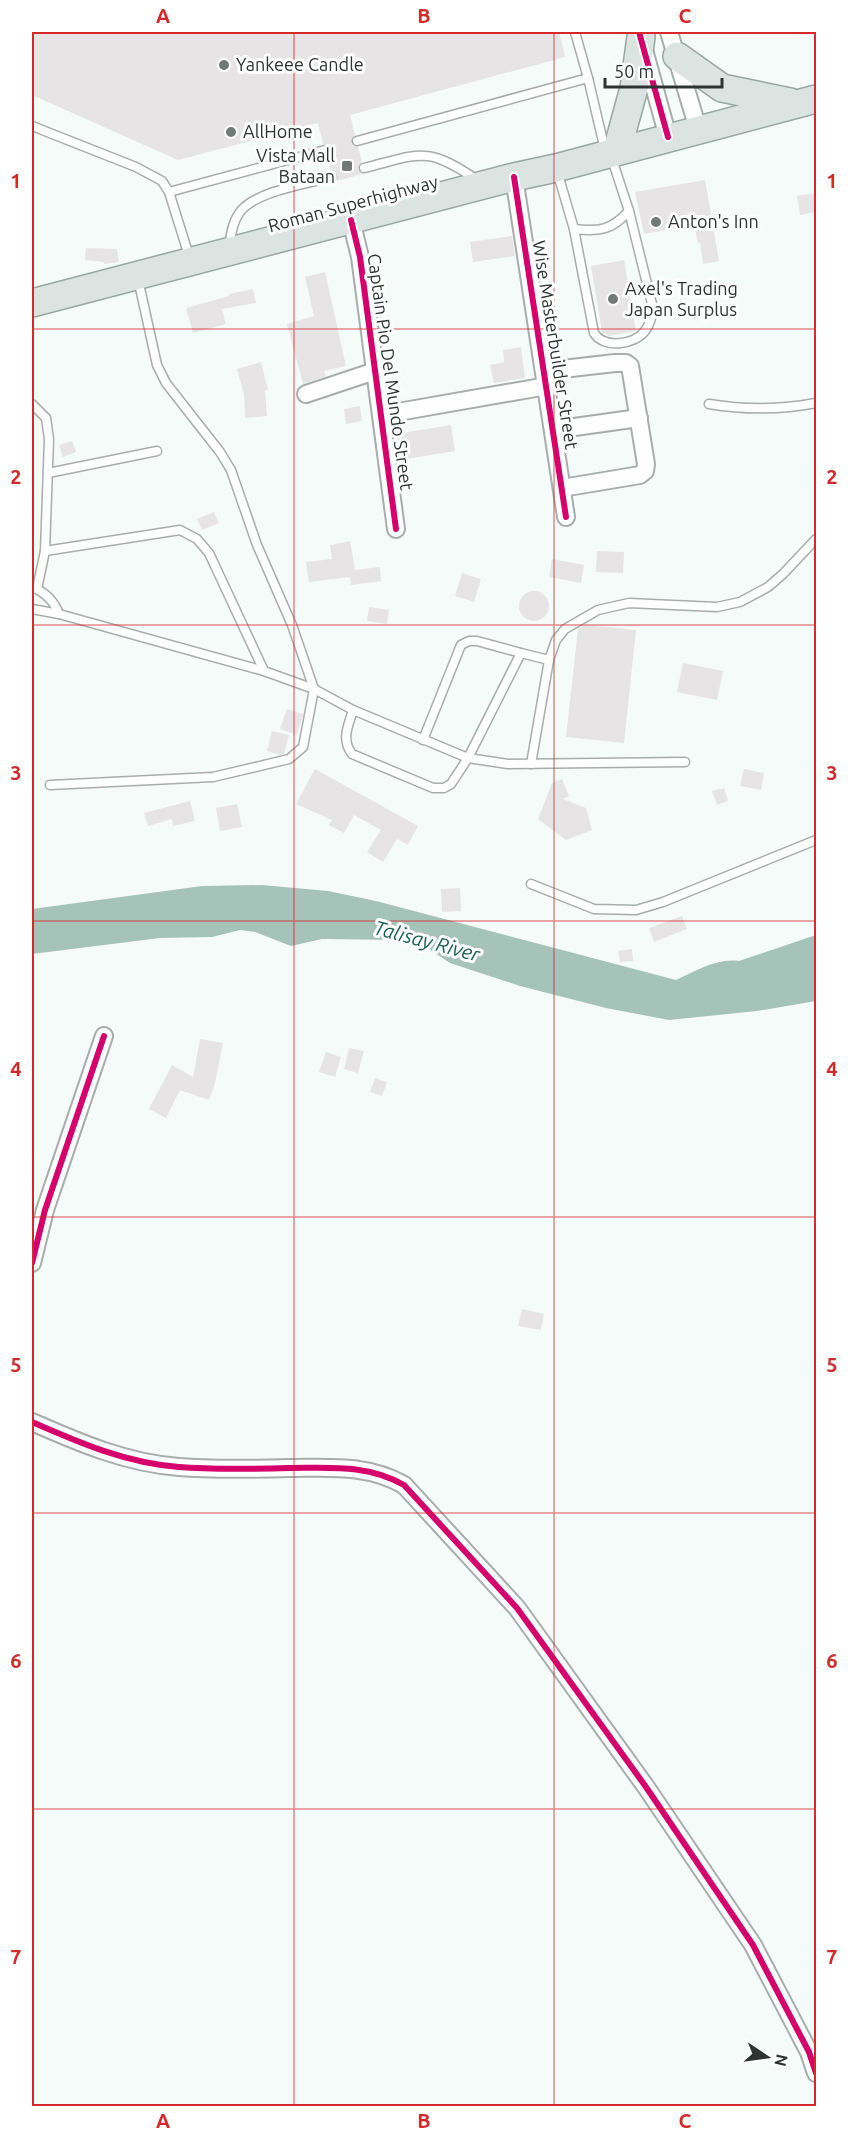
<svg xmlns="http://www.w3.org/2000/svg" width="848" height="2138" font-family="Ubuntu,sans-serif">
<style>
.water{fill:#a6c3ba}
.building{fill:#e7e4e6}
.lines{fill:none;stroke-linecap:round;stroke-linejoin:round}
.lane-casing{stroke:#a7adab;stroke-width:11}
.street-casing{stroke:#a7adab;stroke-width:20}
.primary-casing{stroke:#98a7a3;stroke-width:30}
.lane{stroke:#fefefe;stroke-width:8}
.street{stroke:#fefefe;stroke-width:16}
.primary{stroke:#dce4e2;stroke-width:27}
.cycleway-casing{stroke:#fff;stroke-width:10}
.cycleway{stroke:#d6006c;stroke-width:6}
.grid{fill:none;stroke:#d62828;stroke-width:1.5;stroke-opacity:0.55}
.poi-dot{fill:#727a78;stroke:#fff;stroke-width:2}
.labels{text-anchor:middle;stroke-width:6;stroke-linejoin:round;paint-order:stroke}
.poi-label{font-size:18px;fill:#2c3432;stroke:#fff;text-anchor:start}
.street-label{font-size:18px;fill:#2c3432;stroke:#fff}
.water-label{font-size:20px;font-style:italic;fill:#176151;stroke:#fff}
.neatline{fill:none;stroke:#d62828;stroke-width:2}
.grid-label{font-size:20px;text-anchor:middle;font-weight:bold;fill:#d62828}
</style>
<rect width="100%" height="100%" fill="#f5fbf9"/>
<path class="water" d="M262,885L328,891L376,901L676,980C696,971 716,958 739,961L816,935V1001L757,1011L669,1020L606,1008L520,986L450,963L426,947L399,940L322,939L291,946L255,932L240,930L212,937L160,938L32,954V909L202,886Z"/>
<g class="building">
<polygon points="32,32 559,32 565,57 350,115 355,135 351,142 353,146 358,147 362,162 358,169 362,174 337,181 338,175 334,171 331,171 327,156 331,152 331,148 327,144 323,144 318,123 178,160 32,95"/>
<polygon points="705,180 719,261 703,264 700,243 698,243 694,225 644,234 635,192"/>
<polygon points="816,193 816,212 800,215 797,196"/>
<polygon points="512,236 515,256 473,262 470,242"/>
<polygon points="86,248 117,249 119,262 104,264 104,262 85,260"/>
<polygon points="624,260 636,331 609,336 602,332 591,266"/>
<polygon points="325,272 346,366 324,371 326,376 303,384 287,324 314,316 305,277"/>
<polygon points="253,289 256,303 222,309 226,324 193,333 186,308 229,296 229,294"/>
<polygon points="521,347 525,378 494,383 490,365 504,362 503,350"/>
<polygon points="261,362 268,390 265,390 267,416 245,418 244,395 237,369"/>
<polygon points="360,406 362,421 346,424 344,409"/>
<polygon points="451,425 455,451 400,460 396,434"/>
<polygon points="72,441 76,452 63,457 59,445"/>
<polygon points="214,512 219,523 202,530 197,519"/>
<polygon points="350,541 355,570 380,567 381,581 351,585 350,577 309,582 306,562 332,559 330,545"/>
<polygon points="597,551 624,552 623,573 596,572"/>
<polygon points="552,559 584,565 581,583 549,577"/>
<polygon points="462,573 481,579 474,602 455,596"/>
<circle cx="534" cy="606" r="15"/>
<polygon points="369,607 389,610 387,624 367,621"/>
<polygon points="585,625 636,630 624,743 566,737 578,629"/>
<polygon points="683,663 723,671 717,700 677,692"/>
<polygon points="287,709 303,714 297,735 280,729"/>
<polygon points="272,731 289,735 284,754 280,755 267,751"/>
<polygon points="315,769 418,826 408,845 397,839 383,862 367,852 381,830 354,815 344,833 329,825 332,820 296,804"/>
<polygon points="744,769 764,773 761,790 740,786"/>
<polygon points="562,779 569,796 563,799 586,808 592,830 566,840 538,819 552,783"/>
<polygon points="724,788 728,801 717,805 712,791"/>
<polygon points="190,801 195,821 173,826 172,819 148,826 144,813"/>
<polygon points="237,804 242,827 220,831 216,808"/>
<polygon points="460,888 461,911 442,912 441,889"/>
<polygon points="682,916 687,929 654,942 649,928"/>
<polygon points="632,949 633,961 620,962 618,951"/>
<polygon points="200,1039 223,1043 215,1083 209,1100 180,1090 166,1118 149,1109 172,1065 193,1077"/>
<polygon points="349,1048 364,1051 358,1073 344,1069"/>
<polygon points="326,1052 341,1057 335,1077 319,1072"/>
<polygon points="375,1078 387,1082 382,1096 370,1092"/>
<polygon points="522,1309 544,1314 541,1330 518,1326"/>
</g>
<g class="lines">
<defs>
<g id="lane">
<polyline points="575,32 588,78 605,150"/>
<polyline points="32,126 136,167 162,181 169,192 190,259"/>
<polyline points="357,141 588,78"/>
<path d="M364,168C420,154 426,145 477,180"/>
<path d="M557,171L574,229L594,333C604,349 634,345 645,331C650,324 652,317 653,308L629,211L611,156"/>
<polyline points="169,192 325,150"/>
<path d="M574,229C599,232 612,230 629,211"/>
<path d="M229,246C231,235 232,224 238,215C250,192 307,184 332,177"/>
<polyline points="32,404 46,418 49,439 45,551 37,589"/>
<path d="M709,404C745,410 780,410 816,403"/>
<polyline points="48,473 157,451"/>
<polyline points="45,551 180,530 197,539 209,553 264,671"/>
<path d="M32,587C45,592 54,601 59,614L264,671L314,689L353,710L468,758L508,764L685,762"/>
<polyline points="32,609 59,614"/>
<path d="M353,710C348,727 341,739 352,754L433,788H444L451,784L468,758L521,653L549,660"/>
<polyline points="423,740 461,645 469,641 477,641 521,653"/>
<polyline points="531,764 549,660 556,640 565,629 598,610 629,603 717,607 740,602 768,587 783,574 816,539"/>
<polyline points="50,785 213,777 289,759 303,747 314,689 292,625 257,545 231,470 220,452 166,383 157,365 138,279"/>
<polyline points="531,884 594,909 636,910 663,902 816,840"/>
</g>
<g id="street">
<polyline points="669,32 698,129"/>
<polyline points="644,50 668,137"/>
<polyline points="514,177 566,517"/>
<polyline points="351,220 360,257 396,529"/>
<polyline points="545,371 615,363 626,363 630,366 646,464 645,471 640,475 562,488"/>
<polyline points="306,394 375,371"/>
<polyline points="381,415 547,386"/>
<polyline points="553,430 639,418"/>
<polyline points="32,1263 45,1210 104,1036"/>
<path d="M32,1422C80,1443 126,1463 179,1467C215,1470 252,1469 289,1468C330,1468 367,1464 404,1485L517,1608L646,1787L753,1945L809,2052L816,2073"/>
</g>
<g id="primary">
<polyline points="677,56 722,88 790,102"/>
<polyline points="617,150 634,88 641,37"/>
<polyline points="32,303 514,177 556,168 816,99"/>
</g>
</defs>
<use href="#lane" class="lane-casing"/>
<use href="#street" class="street-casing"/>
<use href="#primary" class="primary-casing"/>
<use href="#lane" class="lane"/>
<use href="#street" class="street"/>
<use href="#primary" class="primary"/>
<defs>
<g id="cycleway">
<polyline points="639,32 668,137"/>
<polyline points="514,177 566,517"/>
<polyline points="351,220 360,257 396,529"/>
<polyline points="32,1263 45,1210 104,1036"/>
<path d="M32,1422C80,1443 126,1463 179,1467C215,1470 252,1469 289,1468C330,1468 367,1464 404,1485L517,1608L646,1787L753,1945L809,2052L816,2073"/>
</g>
</defs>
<use href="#cycleway" class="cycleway-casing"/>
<use href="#cycleway" class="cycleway"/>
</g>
<path class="grid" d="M294,32V2106M554,32V2106M32,329H816M32,625H816M32,921H816M32,1217H816M32,1513H816M32,1809H816"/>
<g class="poi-dot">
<circle cx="224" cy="65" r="6"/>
<circle cx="231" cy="132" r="6"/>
<rect x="341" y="160" width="12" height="12" rx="3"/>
<circle cx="656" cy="222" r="6"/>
<circle cx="613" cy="299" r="6"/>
</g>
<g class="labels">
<g class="poi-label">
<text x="236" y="71">Yankeee Candle</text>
<text x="243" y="138">AllHome</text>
<text x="335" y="162" text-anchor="end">Vista Mall<tspan x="335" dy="21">Bataan</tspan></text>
<text x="668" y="228">Anton's Inn</text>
<text x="625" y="295">Axel's Trading<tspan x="625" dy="21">Japan Surplus</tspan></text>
</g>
<g class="street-label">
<text transform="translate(353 204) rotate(-15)" y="6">Roman Superhighway</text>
<text transform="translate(555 345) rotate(81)" y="6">Wise Masterbuilder Street</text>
<text transform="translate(390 372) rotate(82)" y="6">Captain Pio Del Mundo Street</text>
</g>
<g class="water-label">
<text transform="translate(427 941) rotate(15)" y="7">Talisay River</text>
</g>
</g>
<rect width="848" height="2138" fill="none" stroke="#ffffff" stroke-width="66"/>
<g transform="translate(767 2057) rotate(103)" stroke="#ffffff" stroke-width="4.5" paint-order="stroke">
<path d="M0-4.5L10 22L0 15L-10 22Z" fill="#2c3432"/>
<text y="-9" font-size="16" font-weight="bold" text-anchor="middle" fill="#2c3432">N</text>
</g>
<path d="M605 78v9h117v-9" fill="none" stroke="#2c3432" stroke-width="3"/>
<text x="614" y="78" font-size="18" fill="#2c3432" stroke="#ffffff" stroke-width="4.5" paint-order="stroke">50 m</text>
<rect x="33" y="33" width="782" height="2072" class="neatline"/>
<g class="grid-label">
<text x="163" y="23">A</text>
<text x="424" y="23">B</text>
<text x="685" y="23">C</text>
<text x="16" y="188">1</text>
<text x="832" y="188">1</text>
<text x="16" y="484">2</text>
<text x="832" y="484">2</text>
<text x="16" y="780">3</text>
<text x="832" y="780">3</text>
<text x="16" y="1076">4</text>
<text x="832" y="1076">4</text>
<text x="16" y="1372">5</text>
<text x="832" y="1372">5</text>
<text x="16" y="1668">6</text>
<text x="832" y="1668">6</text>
<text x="16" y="1964">7</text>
<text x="832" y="1964">7</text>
<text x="163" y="2128">A</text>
<text x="424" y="2128">B</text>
<text x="685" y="2128">C</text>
</g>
</svg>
